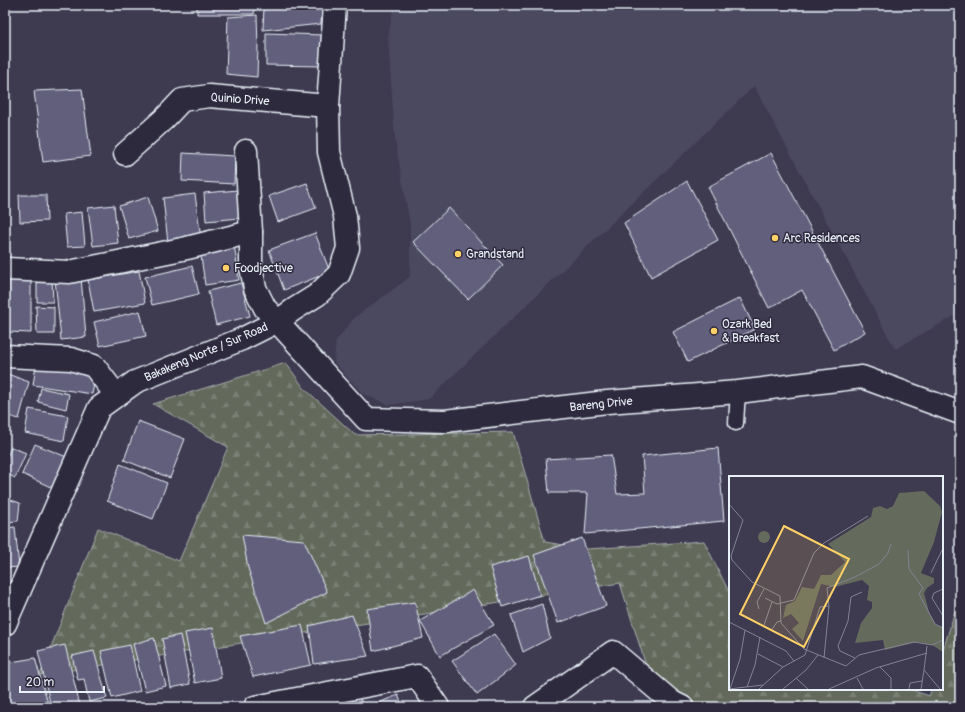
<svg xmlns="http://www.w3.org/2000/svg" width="965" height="712" font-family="Pangolin,sans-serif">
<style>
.built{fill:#4c4860}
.forest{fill:url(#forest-firs);stroke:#a6aeaa}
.building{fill:#625e7c;stroke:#e8f1f8}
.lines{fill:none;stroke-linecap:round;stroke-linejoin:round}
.lane-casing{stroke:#e8f1f8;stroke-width:17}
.street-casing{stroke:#e8f1f8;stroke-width:25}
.secondary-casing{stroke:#e8f1f8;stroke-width:25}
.lane{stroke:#2f2a3d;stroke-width:14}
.street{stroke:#2f2a3d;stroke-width:22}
.secondary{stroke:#2f2a3d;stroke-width:22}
.poi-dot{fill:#ffd166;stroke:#2f2a3d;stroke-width:1.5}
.labels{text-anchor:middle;stroke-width:3;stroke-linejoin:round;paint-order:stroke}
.street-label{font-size:12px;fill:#e8f1f8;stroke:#2f2a3d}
.poi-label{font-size:12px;fill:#e8f1f8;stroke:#2f2a3d;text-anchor:start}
.inset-road{fill:none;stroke:#828393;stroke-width:1}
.view{fill:#ffd166;fill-opacity:0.15;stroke:#ffd166;stroke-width:2}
.inset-edge{fill:none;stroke:#e8f1f8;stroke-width:2}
</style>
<defs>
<pattern id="forest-firs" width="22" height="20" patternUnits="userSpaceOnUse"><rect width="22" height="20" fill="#646a5c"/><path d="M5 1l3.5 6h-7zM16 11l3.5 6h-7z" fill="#7a8074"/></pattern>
</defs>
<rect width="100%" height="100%" fill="#3e3a50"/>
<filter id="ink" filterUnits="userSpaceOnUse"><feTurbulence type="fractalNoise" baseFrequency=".025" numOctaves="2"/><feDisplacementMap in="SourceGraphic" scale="8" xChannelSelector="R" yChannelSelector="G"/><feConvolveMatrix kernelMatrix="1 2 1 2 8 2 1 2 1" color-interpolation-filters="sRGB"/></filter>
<g filter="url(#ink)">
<polygon class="built" points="394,5 960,5 960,313 895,349 754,86 429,399 389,405 363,394 334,362 336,341 355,317 410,277 410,224 395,140 388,37"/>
<polygon class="forest" points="286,363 304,388 355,435 513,432 545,542 588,549 704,541 730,594 730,689 909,689 929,696 932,689 942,689 942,654 960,594 960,707 659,707 620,583 40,675 98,528 179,561 228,447 153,404"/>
<g class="building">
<polygon points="197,5 255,5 254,14 197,14"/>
<polygon points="264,5 322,5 321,24 263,30"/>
<polygon points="257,15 258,47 257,77 226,74 228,17"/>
<polygon points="266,33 322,35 321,66 266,65"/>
<polygon points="82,89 91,156 43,162 34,91"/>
<polygon points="183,153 235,156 234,184 182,181"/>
<polygon points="771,153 865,332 834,350 802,290 769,308 708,187"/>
<polygon points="687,181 718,240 651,277 624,223"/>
<polygon points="307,183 316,208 278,222 269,196"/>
<polygon points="238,190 241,218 206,221 204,193"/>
<polygon points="195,194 201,239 168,243 163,198"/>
<polygon points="19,195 46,195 47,221 20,222"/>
<polygon points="148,197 158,231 129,239 119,206"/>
<polygon points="114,205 118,243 93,246 88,208"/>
<polygon points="449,208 503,265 468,299 413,242"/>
<polygon points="82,212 85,246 67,247 64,214"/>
<polygon points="315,233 330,272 284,290 269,250"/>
<polygon points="234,243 239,280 205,285 200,249"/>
<polygon points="192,266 199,294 152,305 145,277"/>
<polygon points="139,271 145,303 94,312 88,280"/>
<polygon points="37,277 52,277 53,302 37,302"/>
<polygon points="81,277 86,337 61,340 55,279"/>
<polygon points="9,278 31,279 31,333 8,332"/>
<polygon points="241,283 250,316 216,325 208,291"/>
<polygon points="740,298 755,329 688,362 673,332"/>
<polygon points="36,306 54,307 54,334 37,334"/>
<polygon points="140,311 146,336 100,346 94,322"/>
<polygon points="36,365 96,375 92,394 33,385"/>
<polygon points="5,373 29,382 19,419 5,415"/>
<polygon points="41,388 69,394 66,409 38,402"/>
<polygon points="29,409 68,416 64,441 25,433"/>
<polygon points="138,421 185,439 170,478 124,460"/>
<polygon points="35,444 69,458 55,489 22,474"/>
<polygon points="11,447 26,453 15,478 5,473 5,462"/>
<polygon points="718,448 724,521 585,534 588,493 549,493 546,459 611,455 617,494 645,493 642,456"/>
<polygon points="120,464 167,483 153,519 107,501"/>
<polygon points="5,498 20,503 18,521 5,522"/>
<polygon points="15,527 19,567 5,568 5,528"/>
<polygon points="242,535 304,540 327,592 266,623 248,568"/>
<polygon points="582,538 606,606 558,623 534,555"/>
<polygon points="529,556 540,595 502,607 490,567"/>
<polygon points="473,590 494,625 440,656 420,621"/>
<polygon points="415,602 423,638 373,651 367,609"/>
<polygon points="542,604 550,638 523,652 511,615"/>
<polygon points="352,615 368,656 314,664 309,626"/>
<polygon points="302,625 311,665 253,677 240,636"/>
<polygon points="213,628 221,678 195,683 185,633"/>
<polygon points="494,634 516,665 477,695 452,661"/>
<polygon points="180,635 190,684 171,688 162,639"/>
<polygon points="154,638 166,686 145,691 133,644"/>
<polygon points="65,645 80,706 51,707 38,651"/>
<polygon points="130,645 140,691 112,698 101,651"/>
<polygon points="94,651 107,698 89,702 84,679 78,680 72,656"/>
<polygon points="35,658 49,707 5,707 5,663"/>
<polygon points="357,690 363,707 316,707 315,705"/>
<polygon points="398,695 403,707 368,707"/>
</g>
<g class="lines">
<defs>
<polyline id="lane" points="736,423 738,392"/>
<g id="street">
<polyline points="246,151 251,232 251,267 255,288 265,308 366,419 445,421 607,402 738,392 862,377 960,413"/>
<polyline points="125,154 165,118 182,100 209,96 328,106"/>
<polyline points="7,269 69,272 187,248 251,232"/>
<polyline points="5,356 71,359 94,366 116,395"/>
<polyline points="255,707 417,676 438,707"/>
<polyline points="535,707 613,652 672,702 682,707"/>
</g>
<polyline id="secondary" points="5,624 99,408 135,382 242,339 278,321 293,310 317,295 339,274 348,248 345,216 329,152 328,106 335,5"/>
</defs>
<use href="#lane" class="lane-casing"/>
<use href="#street" class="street-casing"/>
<use href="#secondary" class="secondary-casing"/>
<use href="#lane" class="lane"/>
<use href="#street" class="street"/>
<use href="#secondary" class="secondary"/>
</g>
</g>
<g class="poi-dot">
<circle cx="775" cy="238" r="4"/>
<circle cx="458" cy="254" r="4"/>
<circle cx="226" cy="268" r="4"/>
<circle cx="714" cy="331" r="4"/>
</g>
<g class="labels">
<g class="street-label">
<text transform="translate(240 99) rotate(4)" y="4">Quinio Drive</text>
<text transform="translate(206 352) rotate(-23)" y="4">Bakakeng Norte / Sur Road</text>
<text transform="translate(601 404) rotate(-6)" y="4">Bareng Drive</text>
</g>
<g class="poi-label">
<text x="783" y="242">Arc Residences</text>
<text x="466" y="258">Grandstand</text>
<text x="234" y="272">Foodjective</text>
<text x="722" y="328">Ozark Bed<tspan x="722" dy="14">&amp; Breakfast</tspan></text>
</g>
</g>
<g transform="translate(729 476)">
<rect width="214" height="214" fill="#3e3a50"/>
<path d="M195,15L211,30L213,36L205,66L192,97L205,102V107L198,112L195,117L200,136L207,149L214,151V176L203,169L188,166L156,174L154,164L126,167L132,147L143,132V126L138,124L140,110L133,104L106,111L92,108L74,165L63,153L70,147L62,138L54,142L57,129L66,125L73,111L85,113L92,99H102L116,86L99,68L142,41L144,32L151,30L158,33L164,30L170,17Z" fill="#646a5c"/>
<path d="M29 61a6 6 0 1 1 12 0a6 6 0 1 1-12 0Z" fill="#646a5c"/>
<path class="inset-road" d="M0,28L14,44L2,80L3,84L23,106L51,120L52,147L75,173L117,190L130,179L138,177L185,166L203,169L214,164M179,74L180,93L194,112L190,118L206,148L214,152M202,97L214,72M214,113L205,117L203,122L214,140M36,122L48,128L65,124L85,77L95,67L139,40M30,133L28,126L35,113M0,146L57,175L65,185M35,149L43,126M42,155L48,146L52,145M198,170L195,194L211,213M29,178L54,191M95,182L100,130L98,112L126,101L150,88L159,77L162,68M126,182L111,175L109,170L119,145L122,121L133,116M151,191L162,202V213M67,202L79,213M128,202L134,213M18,211L26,189L31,161M0,213L34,209M1,213L11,183L16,154M30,213L54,191L76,179L91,131L100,130M54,213L77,194L89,179M100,213L147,192L198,177M180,213L181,207L193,205M192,213L195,194"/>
<path class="view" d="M55,50L120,83L75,171L11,138Z"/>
<rect width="214" height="214" class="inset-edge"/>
</g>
<rect width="965" height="712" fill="none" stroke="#2f2a3d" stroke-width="20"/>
<rect x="10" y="10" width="945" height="692" fill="none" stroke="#e8f1f8" stroke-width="1.5" filter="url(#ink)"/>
<path d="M20 686v6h84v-6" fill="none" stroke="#e8f1f8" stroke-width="2"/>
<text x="26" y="686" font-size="12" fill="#e8f1f8" stroke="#2f2a3d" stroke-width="3" paint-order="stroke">20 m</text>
</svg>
